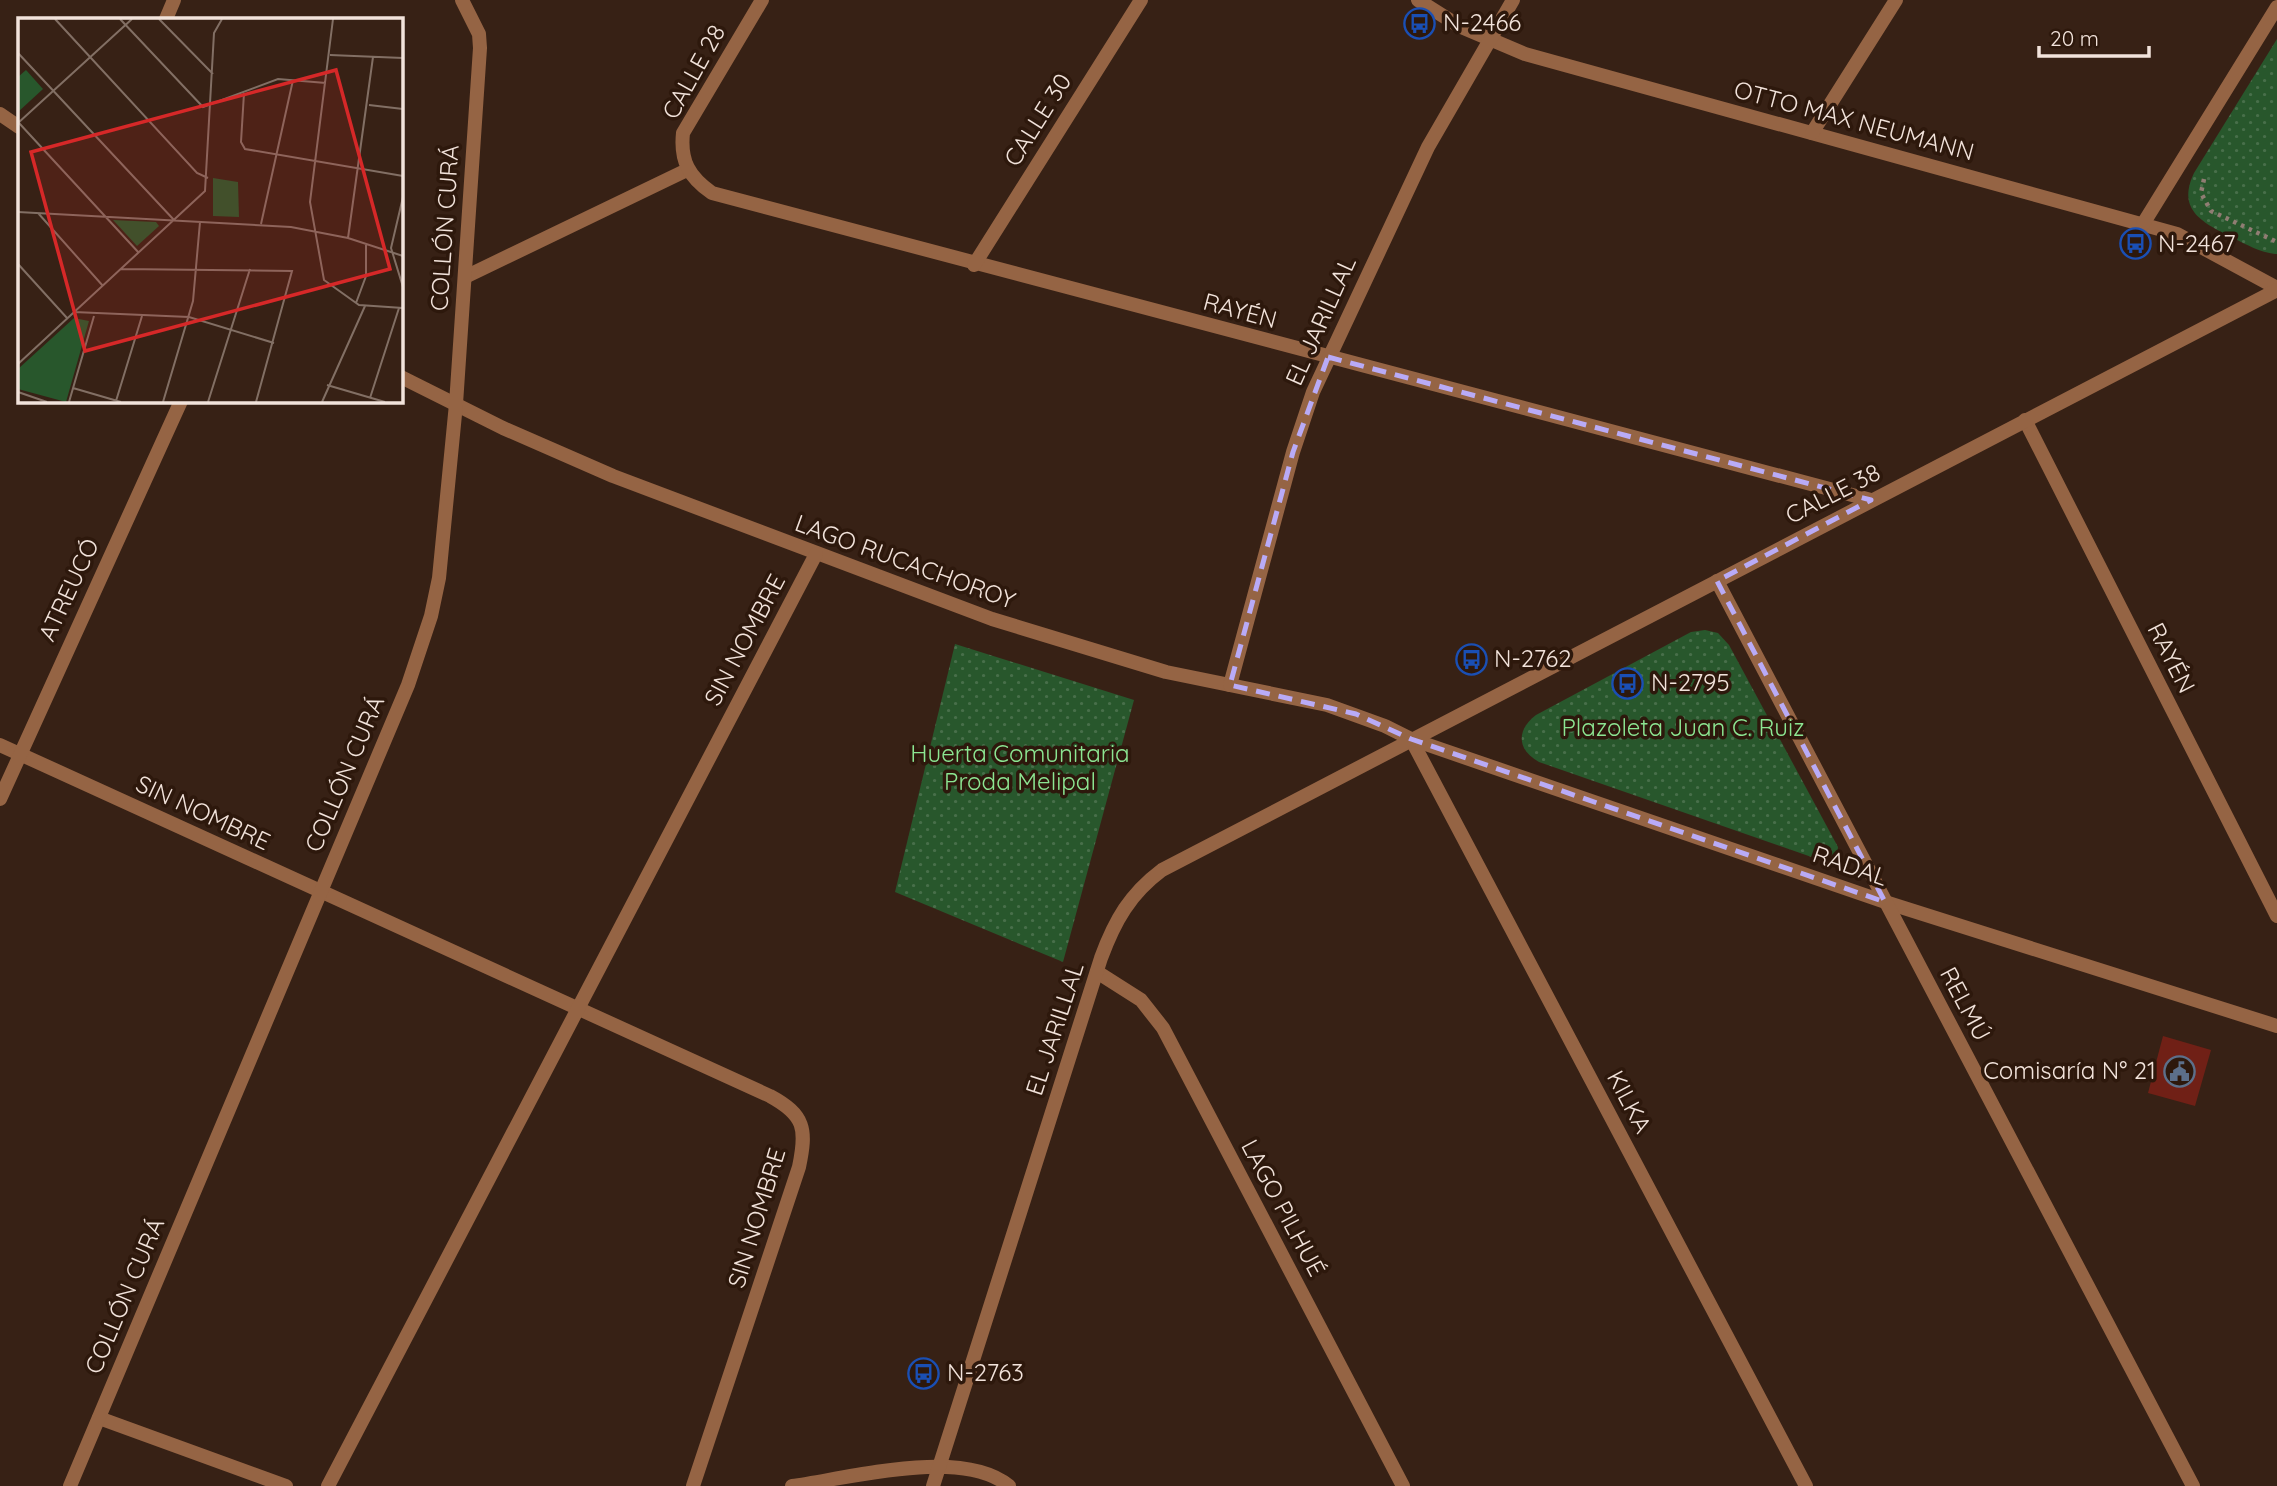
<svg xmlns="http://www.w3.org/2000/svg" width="2277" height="1486" font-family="Quicksand,sans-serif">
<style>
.green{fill:url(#green-dots)}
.building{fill:#702016}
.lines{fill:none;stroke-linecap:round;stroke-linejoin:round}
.path{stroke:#907d73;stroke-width:4.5;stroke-dasharray:3.5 5;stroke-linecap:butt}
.service{stroke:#956444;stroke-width:14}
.minor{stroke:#956444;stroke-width:14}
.tertiary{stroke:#956444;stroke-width:14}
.marked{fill:none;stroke:#b9abf7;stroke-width:5;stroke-dasharray:14 9;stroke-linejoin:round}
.labels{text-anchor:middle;stroke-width:7;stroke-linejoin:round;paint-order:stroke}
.poi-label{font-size:24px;fill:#f2e3db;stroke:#2d180c;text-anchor:start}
.street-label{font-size:24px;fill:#f2e3db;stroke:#2d180c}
.park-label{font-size:24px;fill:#8ce692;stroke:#2d180c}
.inset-road{fill:none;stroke:#826f64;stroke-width:2}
.view{fill:#d62828;fill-opacity:0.15;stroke:#d62828;stroke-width:3.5}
.inset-edge{fill:none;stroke:#f2e3db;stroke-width:3.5}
</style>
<defs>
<pattern id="green-dots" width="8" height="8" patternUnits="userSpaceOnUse" patternTransform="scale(1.75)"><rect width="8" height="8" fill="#28572c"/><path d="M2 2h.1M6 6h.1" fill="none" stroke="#486f4a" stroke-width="1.8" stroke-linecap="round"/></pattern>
</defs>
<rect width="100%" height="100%" fill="#372115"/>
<g class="green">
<path d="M2277,39V254H2275C2260,252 2247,245 2233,238C2204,223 2176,211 2194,173Z"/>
<path d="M1705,630L1718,633L1729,645L1838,847L1837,856L1832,861H1823L1539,762C1517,750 1516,730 1536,715L1691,632Z"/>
<polygon points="955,644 1134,700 1063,962 895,892"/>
</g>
<polygon class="building" points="2163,1036 2211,1050 2195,1106 2148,1093"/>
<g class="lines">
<polyline class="path" points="2204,179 2201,193 2211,211 2277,242"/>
<polyline class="service" points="465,277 687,170"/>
<g class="minor">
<path d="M762,0L683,133C680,161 689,177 712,193L1871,500"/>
<polyline points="1418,0 1459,26 1525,54 2177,234 2277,288"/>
<polyline points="166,19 174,0"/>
<polyline points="0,114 19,127"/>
<polyline points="1812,133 1896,0"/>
<polyline points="2143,224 2277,7"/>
<polyline points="974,265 1141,0"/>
<polyline points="401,377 503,428 613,476 992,619 1166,672 1327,705 1385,726 1411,739 1885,902 2277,1026"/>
<polyline points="2025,420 2277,916"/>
<polyline points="1717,581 2193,1486"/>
<polyline points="1230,685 1293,452 1313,392 1428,147 1513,0"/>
<polyline points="1411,739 1806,1486"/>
<path d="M0,745L770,1096C805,1115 807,1129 799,1167L693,1486"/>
<polyline points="0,799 181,401"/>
<polyline points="1097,972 1141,1000 1163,1028 1403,1486"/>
<polyline points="99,1418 286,1486"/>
<polyline points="70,1486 408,685 431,616 439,578 456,404 480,48 479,34 462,0"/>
<polyline points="328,1486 816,554"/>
<path d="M792,1486C850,1478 962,1447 1009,1486"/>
</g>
<path class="tertiary" d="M933,1486L1101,958C1115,920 1130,894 1162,870L2277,290"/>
</g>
<path class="marked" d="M1328,357L1871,500L1717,581L1885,902L1411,739L1356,714L1230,685L1293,452Z"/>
<defs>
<symbol id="bus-ring" viewBox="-11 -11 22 22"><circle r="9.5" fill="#2d180c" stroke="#1a4fb4" stroke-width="1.5"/><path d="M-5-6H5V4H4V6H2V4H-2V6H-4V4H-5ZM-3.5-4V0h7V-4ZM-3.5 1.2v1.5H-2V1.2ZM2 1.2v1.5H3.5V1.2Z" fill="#1a4fb4"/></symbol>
<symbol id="civic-ring" viewBox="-11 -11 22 22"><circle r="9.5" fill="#2d180c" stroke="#5c6f8a" stroke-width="1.5"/><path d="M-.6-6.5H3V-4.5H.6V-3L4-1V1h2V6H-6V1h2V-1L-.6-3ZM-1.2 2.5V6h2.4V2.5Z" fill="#5c6f8a"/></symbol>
</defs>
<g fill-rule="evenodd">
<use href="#bus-ring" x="1402" y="6" width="35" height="35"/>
<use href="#bus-ring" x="2118" y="226" width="35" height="35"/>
<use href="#bus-ring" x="1454" y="642" width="35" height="35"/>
<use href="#bus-ring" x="1610" y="666" width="35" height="35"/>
<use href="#civic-ring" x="2162" y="1054" width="35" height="35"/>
<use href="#bus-ring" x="906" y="1356" width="35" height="35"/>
</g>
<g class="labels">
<g class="poi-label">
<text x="1443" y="31">N-2466</text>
<text x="2158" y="252">N-2467</text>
<text x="1494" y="667">N-2762</text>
<text x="1651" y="691">N-2795</text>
<text x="2156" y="1079" text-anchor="end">Comisaría N° 21</text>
<text x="947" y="1381">N-2763</text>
</g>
<g class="street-label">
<text transform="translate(694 72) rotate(-61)" y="8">CALLE 28</text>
<text transform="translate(1038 120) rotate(-58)" y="8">CALLE 30</text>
<text transform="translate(1854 121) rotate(15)" y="8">OTTO MAX NEUMANN</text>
<text transform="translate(445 228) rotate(-86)" y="8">COLLÓN CURÁ</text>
<text transform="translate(1240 311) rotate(15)" y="8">RAYÉN</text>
<text transform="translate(1321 321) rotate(-66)" y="8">EL JARILLAL</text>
<text transform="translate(1833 494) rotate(-27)" y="8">CALLE 38</text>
<text transform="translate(905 562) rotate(20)" y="8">LAGO RUCACHOROY</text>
<text transform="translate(69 590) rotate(-65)" y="8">ATREUCÓ</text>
<text transform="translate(745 640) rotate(-62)" y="8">SIN NOMBRE</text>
<text transform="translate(2171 658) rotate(63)" y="8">RAYÉN</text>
<text transform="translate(345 774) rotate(-67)" y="8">COLLÓN CURÁ</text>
<text transform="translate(203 813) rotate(25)" y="8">SIN NOMBRE</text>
<text transform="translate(1850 866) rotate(19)" y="8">RADAL</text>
<text transform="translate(1965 1004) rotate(62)" y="8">RELMÚ</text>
<text transform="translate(1055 1029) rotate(-72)" y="8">EL JARILLAL</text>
<text transform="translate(1629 1102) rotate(62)" y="8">KILKA</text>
<text transform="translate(1283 1208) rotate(62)" y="8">LAGO PILHUÉ</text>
<text transform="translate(757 1218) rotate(-73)" y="8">SIN NOMBRE</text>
<text transform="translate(125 1296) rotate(-67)" y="8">COLLÓN CURÁ</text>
</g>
<g class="park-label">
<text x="1683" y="736">Plazoleta Juan C. Ruiz</text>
<text x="1020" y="762">Huerta Comunitaria<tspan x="1020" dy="28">Proda Melipal</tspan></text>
</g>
</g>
<g transform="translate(18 18)">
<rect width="385" height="385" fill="#372115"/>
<path d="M195,160L220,164L221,199L195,198ZM95,202L138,204L141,208L119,228ZM56,300L71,303L48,384L0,371V351Z" fill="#28572c"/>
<path d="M8,52L25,71L0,94V59Z" fill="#28572c"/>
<path class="inset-road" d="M37,1L179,155L190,160M102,1L185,89L260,61L308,65M141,1L195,56M315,1L292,184L306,262L341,287L385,290M0,35L156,202M312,37L385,40M226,75L223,124L227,131L385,158M351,87L385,91M0,105L114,1M1,105L121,235M385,179L373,230L385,269M0,194L273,209L330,220L385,238M20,195L85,268M243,206L275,62M330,220L355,39M0,246L49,300M103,251L274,253L238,384M338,285L348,258V227M56,294L171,299L256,325M0,346L187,173L196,15L204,1M309,367L367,384M55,370L103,384M0,374L29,384M352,380L381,290M98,383L124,298M51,384L76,298M145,384L175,283L182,204M190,384L232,251M304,384L347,288"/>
<path class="view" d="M318,52L372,251L67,333L13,134Z"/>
<rect width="385" height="385" class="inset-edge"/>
</g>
<path d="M2039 46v10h110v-10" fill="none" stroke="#f2e3db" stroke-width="3.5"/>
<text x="2050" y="46" font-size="21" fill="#f2e3db" stroke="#2d180c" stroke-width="5" paint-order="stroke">20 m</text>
</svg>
